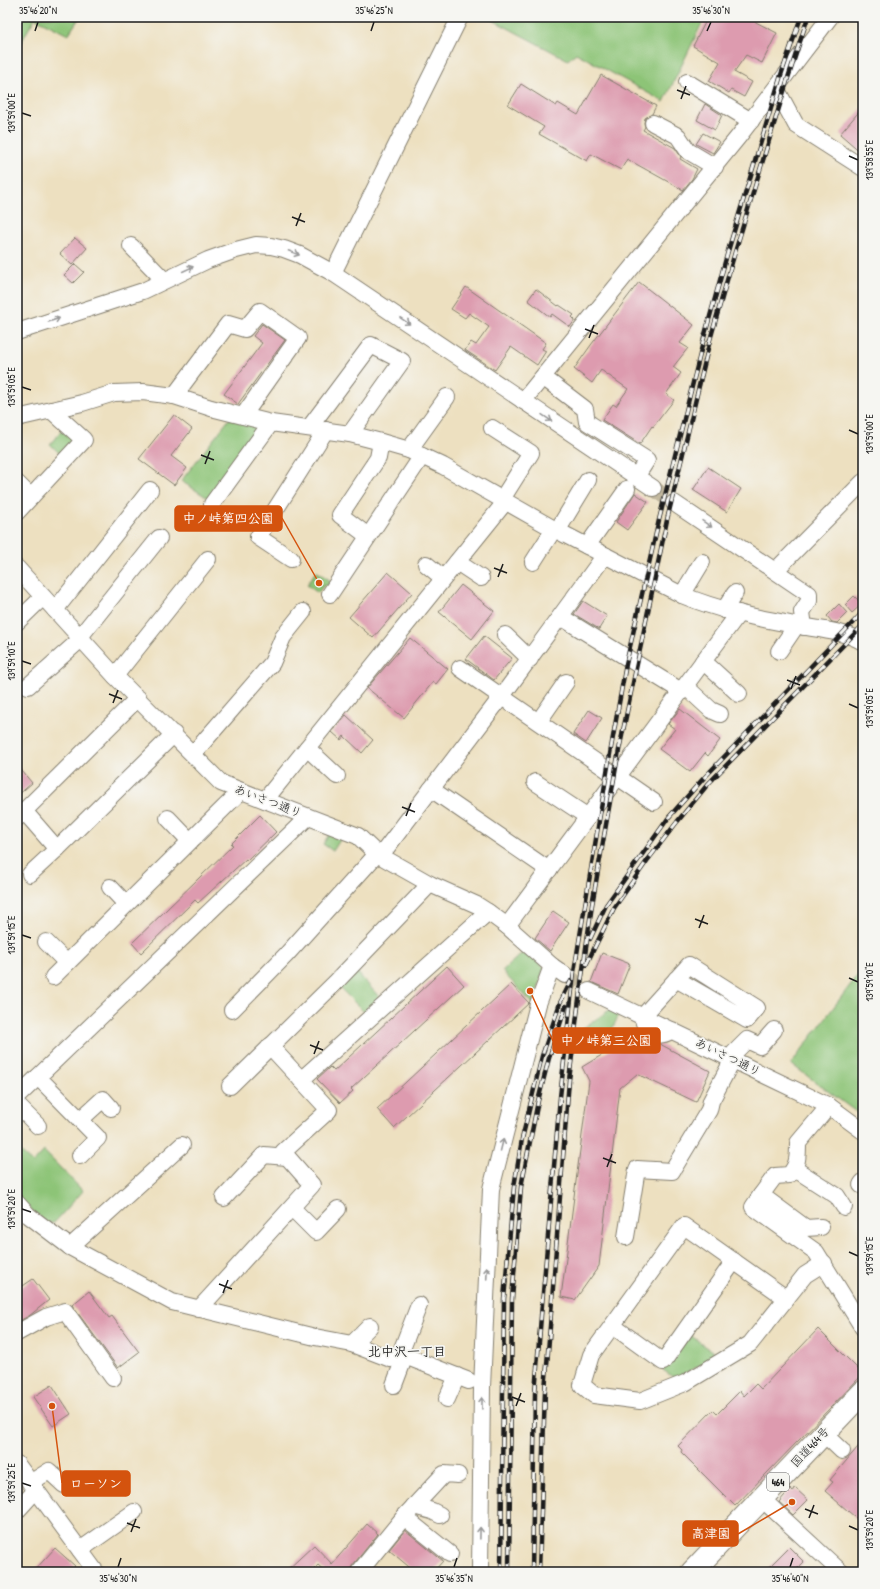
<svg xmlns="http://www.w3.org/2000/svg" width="880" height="1589" font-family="'Patrick Hand','Klee One',sans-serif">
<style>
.green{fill:#8dc477;stroke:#54704a}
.building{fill:#dd9baf}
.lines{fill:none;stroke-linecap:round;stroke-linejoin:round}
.minor-tunnel{stroke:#c3b99f;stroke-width:16;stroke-dasharray:16 8;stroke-linecap:butt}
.minor-casing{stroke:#847e6e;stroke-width:18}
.highway-casing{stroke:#847e6e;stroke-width:24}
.minor{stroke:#fff;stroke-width:16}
.highway{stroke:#fff;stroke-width:22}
.rail-casing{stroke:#1c1c1c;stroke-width:4.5}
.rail{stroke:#f6f6f2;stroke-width:3;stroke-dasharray:9;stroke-linecap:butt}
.oneway{stroke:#999}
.ticks{fill:none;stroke:#1c1c1c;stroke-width:1.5}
.labels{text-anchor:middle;stroke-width:3.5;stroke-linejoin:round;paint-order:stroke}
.shield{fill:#f6f6f2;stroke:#5d5d5c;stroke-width:1}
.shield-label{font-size:11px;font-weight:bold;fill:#1c1c1c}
.street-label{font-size:12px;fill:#1c1c1c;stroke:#f6f6f2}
.neighbourhood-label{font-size:13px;font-weight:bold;fill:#1c1c1c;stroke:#f6f6f2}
.leader{fill:none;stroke:#d4530e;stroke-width:1.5}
.callout-dot{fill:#d4530e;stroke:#f6f6f2;stroke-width:1.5}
.callout{fill:#d4530e;stroke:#d4530e;stroke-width:1.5}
.callout-label{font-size:13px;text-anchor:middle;font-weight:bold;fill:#fff}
.neatline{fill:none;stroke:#1c1c1c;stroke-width:1.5}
.ticks-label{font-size:10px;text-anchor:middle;fill:#1c1c1c}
</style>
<rect width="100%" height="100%" fill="#f6f6f2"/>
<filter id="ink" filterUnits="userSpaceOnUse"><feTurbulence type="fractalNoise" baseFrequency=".025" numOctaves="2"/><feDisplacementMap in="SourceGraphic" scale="8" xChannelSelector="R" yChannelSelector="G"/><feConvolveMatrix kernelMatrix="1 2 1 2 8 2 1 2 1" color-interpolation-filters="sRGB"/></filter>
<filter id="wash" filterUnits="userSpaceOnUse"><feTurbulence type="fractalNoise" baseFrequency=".012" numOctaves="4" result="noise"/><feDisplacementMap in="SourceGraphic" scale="16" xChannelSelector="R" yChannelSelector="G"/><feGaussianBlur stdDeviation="0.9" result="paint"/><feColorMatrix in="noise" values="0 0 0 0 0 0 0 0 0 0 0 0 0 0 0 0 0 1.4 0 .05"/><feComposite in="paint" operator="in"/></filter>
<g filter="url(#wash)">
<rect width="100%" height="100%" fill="#ede0c0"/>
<g class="green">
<polygon points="17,17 80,17 68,35 35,18 17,49"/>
<polygon points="487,17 705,17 664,102 576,53 568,60"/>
<polygon points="230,418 257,426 258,431 208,498 181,481"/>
<polygon points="64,428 73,436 73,442 61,455 50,444"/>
<polygon points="316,571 331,581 329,585 323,586 318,593 307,585"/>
<polygon points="330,833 340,840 333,851 323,844"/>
<polygon points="521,954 530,956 544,967 534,1005 502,971"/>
<polygon points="863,968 863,1117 791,1064"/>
<polygon points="355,970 382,1000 366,1014 339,987"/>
<polygon points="611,1009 620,1013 603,1047 583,1028"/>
<polygon points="17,1149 33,1163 44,1151 83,1191 54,1223 47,1223 17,1198"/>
<polygon points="690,1335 719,1356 675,1378 663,1370"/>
</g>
<g id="blocks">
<g class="building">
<polygon points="708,17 746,17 777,33 762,63 746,55 734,72 752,82 744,97 731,90 729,93 709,81 720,62 693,46"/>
<polygon points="601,75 656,106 652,114 645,118 644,123 645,127 643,130 675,148 681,157 680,159 697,169 692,179 683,190 627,159 621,170 591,154 587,161 539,134 544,127 508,105 521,84 556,106 558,103 578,115"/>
<polygon points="705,104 722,115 715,130 697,120"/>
<polygon points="863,107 863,154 840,134"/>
<polygon points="703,133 720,142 713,153 696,144"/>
<polygon points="75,238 87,248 72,265 60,254"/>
<polygon points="75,264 84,272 73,283 64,275"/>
<polygon points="639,282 694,325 680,343 688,348 673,367 681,373 666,394 674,400 653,427 652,426 640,444 602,420 613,404 616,406 628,389 601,370 592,383 574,369 591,345"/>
<polygon points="466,287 546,343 542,349 546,351 537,365 511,347 495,370 465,350 471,342 476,345 489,327 469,313 465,318 451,309"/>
<polygon points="536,289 558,306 559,305 574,315 572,317 575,320 570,327 552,314 550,317 528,300"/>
<polygon points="262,324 285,340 238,404 224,394 262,343 253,336"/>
<polygon points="174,415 192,429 171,456 187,468 174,485 139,459"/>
<polygon points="708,467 741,489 727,512 693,490"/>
<polygon points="635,493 648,502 627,530 616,522"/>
<polygon points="388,572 412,593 373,638 349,617"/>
<polygon points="461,585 494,611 472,639 439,612"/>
<polygon points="854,596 862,604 852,613 845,605"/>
<polygon points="583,601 607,616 599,629 574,614"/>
<polygon points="839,604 847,613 837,623 832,622 827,616"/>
<polygon points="484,636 512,658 494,680 466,659"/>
<polygon points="410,638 448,669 436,684 433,682 404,718 367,688"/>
<polygon points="680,709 720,740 708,756 705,753 690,772 659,749 675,729 668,724"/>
<polygon points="589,710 602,718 586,743 573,734"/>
<polygon points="346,715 373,740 362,753 344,736 341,740 332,732"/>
<polygon points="17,765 32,783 17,796"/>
<polygon points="260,815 276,832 247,860 246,859 198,903 195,900 141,953 132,943 233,845 231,844"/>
<polygon points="553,911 569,922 550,951 535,938"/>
<polygon points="602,953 630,964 618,994 591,982"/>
<polygon points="447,966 464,985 351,1089 353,1091 340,1103 317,1079 330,1067 334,1071"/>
<polygon points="511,984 529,1003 394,1128 377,1109"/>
<polygon points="638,1033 649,1043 660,1044 710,1071 696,1102 637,1074 620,1088 599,1266 575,1300 561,1297 589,1081 582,1067"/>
<polygon points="33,1279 49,1300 29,1316 17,1322 17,1290"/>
<polygon points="89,1291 109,1318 112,1316 139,1352 118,1368 72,1305"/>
<polygon points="818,1329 863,1374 735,1506 681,1452 682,1450 678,1446 713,1410 717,1414 740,1391 744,1396 756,1384 761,1389"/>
<polygon points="52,1385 71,1414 53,1426 33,1397"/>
<polygon points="863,1441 863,1524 825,1491 833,1482 830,1480"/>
<polygon points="795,1488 808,1500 793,1515 779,1502 790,1489 793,1492"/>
<polygon points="367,1524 378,1534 352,1566 350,1572 326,1572 318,1565 311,1572 285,1572 314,1545 332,1564"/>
<polygon points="405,1530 443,1561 433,1572 415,1572 389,1550"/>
<polygon points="789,1547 804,1562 794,1572 764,1572"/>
<polygon points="55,1548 75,1566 70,1572 33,1572"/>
</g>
</g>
</g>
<g filter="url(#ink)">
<use href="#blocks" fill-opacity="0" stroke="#847e6e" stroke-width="1"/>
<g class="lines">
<g class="minor-tunnel">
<polyline points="653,488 674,503"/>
<polyline points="565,975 589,991"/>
</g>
<defs>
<g id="minor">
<polyline points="687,82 751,121"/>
<polyline points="776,88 796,125 863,168"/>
<polyline points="653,123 678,136 688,151 715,167"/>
<polyline points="131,246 164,280"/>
<polyline points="333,273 460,17"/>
<polyline points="17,332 143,291 208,260 236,250 256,245 271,246 284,249 300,255 333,273 653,488"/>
<polyline points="543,377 585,409 587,422 647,460 636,477"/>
<polyline points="174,396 228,324 245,329 260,311 298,338 243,416"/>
<polyline points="523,401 739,136 830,17"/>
<path d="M17,418L82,403L114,393L143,392L174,396L211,408L271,423L350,434L381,442L409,450L443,466L554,529L682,595C718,610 756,618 795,625C815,629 845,631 863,642"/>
<polyline points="309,428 371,345 402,361 350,434"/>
<polyline points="492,428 531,453 502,499"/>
<polyline points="409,450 447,397"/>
<polyline points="17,483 31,497"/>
<polyline points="674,503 809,594 809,601 802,612 804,627"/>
<polyline points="212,504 271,423"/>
<polyline points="17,512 84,440 51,410"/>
<polyline points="557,531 588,480"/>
<polyline points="368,536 340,515 378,458 381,442"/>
<polyline points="587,546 627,489"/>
<polyline points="291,559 258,537 326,430"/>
<polyline points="457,562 481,578"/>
<polyline points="533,562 554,529"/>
<polyline points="426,564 443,578"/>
<polyline points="17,568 115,676 221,783 358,836 377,854 430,884 477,905 488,912 507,926 552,966 565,975"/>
<polyline points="776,570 863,482"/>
<polyline points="330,594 422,456"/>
<polyline points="682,595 702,562"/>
<polyline points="55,610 150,490"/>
<polyline points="724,610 735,593"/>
<polyline points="561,617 681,691"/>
<polyline points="17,622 43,597"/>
<polyline points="505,635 530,659"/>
<polyline points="79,638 159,538"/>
<polyline points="779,651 796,626"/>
<polyline points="703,661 739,694"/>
<polyline points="460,668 654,802"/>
<polyline points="115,676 208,559"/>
<polyline points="28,686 81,639"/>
<polyline points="685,686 711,710 720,714"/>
<polyline points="539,721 566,682"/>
<polyline points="307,748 337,776"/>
<polyline points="193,754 272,663 283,637 303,612"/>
<polyline points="535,782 588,817"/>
<polyline points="431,789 549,870"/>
<polyline points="265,800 506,501"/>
<polyline points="24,811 57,849"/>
<polyline points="17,818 138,698"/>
<polyline points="168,818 190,841"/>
<polyline points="381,855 502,696 605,555"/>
<polyline points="30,874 57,849 174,734"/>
<polyline points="110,887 126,904"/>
<polyline points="507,926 739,613"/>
<polyline points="46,942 67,963"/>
<polyline points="53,977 241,791"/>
<polyline points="589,991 829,1106 863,1131"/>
<polyline points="232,1010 286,955 377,854"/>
<path d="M672,1030C659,1040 643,1033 643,1016L689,965L757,1008L747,1020L676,979"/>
<polyline points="38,1077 98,1138 80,1156"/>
<polyline points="301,1080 488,912"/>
<polyline points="230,1086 335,983 430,884"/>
<polyline points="17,1097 308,817"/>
<polyline points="17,1105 38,1126"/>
<polyline points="80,1120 103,1099 111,1108"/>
<polyline points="795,1169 837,1196 844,1207"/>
<polyline points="861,1185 863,1182"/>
<polyline points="761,1195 753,1207 816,1252 863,1328"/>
<polyline points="224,1198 264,1155 287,1157"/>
<polyline points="17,1203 28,1215 70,1247 172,1302 315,1337 352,1344 391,1359 400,1354 419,1305"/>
<polyline points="292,1208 316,1232 338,1209"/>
<path d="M821,1227L806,1228L761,1195L775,1176L789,1175C798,1166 798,1156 798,1143L829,1106"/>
<polyline points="626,1237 637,1169 672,1171 709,1110 711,1101 733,1059 734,1053 747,1040 760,1046 774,1030"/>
<polyline points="70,1247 182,1145"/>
<polyline points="786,1298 684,1226 591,1355 582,1385 594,1395 640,1401 685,1383 750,1344 805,1275 824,1263"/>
<polyline points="199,1309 312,1185 283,1152 329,1110 270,1046"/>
<polyline points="613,1326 663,1362 734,1261"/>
<polyline points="17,1333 46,1317 65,1311 113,1378"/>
<polyline points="352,1344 370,1326"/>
<polyline points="400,1354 469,1381"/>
<polyline points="394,1385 405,1356"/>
<polyline points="447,1399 457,1376"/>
<polyline points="823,1433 842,1451"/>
<polyline points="17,1464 96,1572"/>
<polyline points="30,1483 49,1471 64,1485"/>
<polyline points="762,1499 841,1572"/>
<polyline points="414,1506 432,1511 440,1515"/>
<polyline points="17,1511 36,1490"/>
<polyline points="404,1517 450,1554"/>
<polyline points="80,1550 134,1512"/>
<polyline points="359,1572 404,1517 444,1474 458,1475"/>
<polyline points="480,1572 482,1387 491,1189 538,1004 552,966"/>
</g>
<polyline id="highway" points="692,1572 863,1392"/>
</defs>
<use href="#minor" class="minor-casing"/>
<use href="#highway" class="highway-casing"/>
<use href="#minor" class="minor"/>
<use href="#highway" class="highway"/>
<defs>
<g id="rail">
<polyline points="590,939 606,905 669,817 702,780 863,612"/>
<polyline points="586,965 614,908 647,861 677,822 708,784 863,625"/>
<polyline points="501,1572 504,1299 514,1187 522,1139 542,1056 560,1003 571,981"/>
<polyline points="509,1572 512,1299 521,1187 538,1101 549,1058 566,1006"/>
<polyline points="532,1572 535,1393 541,1316 560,1097 574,972 611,748 626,664 659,520 704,338 728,251 781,75 801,17"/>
<polyline points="539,1572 545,1391 569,1080 580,991 592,905 619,750 667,520 710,340 735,252 788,78 808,17"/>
</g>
</defs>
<use href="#rail" class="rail-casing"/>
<use href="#rail" class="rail"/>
</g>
<defs><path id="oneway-shaft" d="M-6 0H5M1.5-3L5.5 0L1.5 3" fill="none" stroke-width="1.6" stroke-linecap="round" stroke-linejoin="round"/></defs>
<g class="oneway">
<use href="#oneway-shaft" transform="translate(294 253) rotate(21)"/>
<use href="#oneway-shaft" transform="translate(188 269) rotate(-25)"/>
<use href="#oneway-shaft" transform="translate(54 320) rotate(-19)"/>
<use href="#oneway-shaft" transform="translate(405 321) rotate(34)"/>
<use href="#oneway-shaft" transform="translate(547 418) rotate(34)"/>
<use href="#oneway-shaft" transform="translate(707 524) rotate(34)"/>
<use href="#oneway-shaft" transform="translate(502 1145) rotate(-76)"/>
<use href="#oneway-shaft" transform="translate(487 1273) rotate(-87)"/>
<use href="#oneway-shaft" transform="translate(482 1403) rotate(-89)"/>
<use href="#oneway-shaft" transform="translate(480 1533) rotate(-89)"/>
</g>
</g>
<path class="ticks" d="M35,31L38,22M371,31L374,22M707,31L711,22M677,90L690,95M681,99L686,86M22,113L31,116M849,156L858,160M292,217L305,222M296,226L301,213M585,329L598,334M589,338L594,325M22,387L31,390M849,430L858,434M201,455L214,460M205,464L210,451M494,568L507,573M498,577L503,564M22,661L31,664M787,680L800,685M791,689L796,676M109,694L122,699M113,703L118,690M849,704L858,708M402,807L415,812M406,816L411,803M695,919L708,924M699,928L704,915M22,935L31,938M849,978L858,982M310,1045L323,1050M314,1054L319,1041M603,1158L616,1163M607,1167L612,1154M22,1209L31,1212M849,1252L858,1256M219,1284L232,1289M223,1293L228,1280M512,1397L525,1402M516,1406L521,1393M22,1483L31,1486M805,1509L818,1514M809,1518L814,1505M127,1523L140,1528M849,1526L858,1530M131,1532L136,1519M118,1567L121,1558M454,1567L457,1558M790,1567L793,1558"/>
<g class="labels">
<rect class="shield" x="767" y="1473" width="22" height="18" rx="3"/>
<g class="shield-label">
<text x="778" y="1486">464</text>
</g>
<g class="street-label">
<text transform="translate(268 801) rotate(21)" y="4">あいさつ通り</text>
<text transform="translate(728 1057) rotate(26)" y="4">あいさつ通り</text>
<text transform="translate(810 1447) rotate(-47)" y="4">国道464号</text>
</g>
<g class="neighbourhood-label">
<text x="407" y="1356">北中沢一丁目</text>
</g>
</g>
<path class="leader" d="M319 583L282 518M530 991L553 1041M52 1406L62 1483M792 1502L738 1534"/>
<g class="callout-dot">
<circle cx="319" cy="583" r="4"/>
<circle cx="530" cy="991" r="4"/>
<circle cx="52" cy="1406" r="4"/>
<circle cx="792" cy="1502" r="4"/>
</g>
<g class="callout">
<rect x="175" y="506" width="107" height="25" rx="4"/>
<rect x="553" y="1028" width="107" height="25" rx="4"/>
<rect x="62" y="1471" width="68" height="25" rx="4"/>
<rect x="683" y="1521" width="55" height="25" rx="4"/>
</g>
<g class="callout-label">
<text x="228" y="523">中ノ峠第四公園</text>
<text x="606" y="1045">中ノ峠第三公園</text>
<text x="96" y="1488">ローソン</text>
<text x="711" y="1538">高津園</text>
</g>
<rect width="880" height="1589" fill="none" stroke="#f6f6f2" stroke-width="44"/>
<rect x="22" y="22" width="836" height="1545" class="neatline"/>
<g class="ticks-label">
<text x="38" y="14">35°46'20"N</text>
<text x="374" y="14">35°46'25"N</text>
<text x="711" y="14">35°46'30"N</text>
<text transform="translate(11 113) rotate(-90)" y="4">139°59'00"E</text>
<text transform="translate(869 160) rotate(-90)" y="4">139°58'55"E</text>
<text transform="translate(11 387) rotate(-90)" y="4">139°59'05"E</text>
<text transform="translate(869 434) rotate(-90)" y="4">139°59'00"E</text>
<text transform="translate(11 661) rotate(-90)" y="4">139°59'10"E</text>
<text transform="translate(869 708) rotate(-90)" y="4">139°59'05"E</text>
<text transform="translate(11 935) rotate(-90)" y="4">139°59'15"E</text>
<text transform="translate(869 982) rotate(-90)" y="4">139°59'10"E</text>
<text transform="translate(11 1209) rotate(-90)" y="4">139°59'20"E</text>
<text transform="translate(869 1256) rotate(-90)" y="4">139°59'15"E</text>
<text transform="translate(11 1483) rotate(-90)" y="4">139°59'25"E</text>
<text transform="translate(869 1530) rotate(-90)" y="4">139°59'20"E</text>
<text x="118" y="1582">35°46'30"N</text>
<text x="454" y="1582">35°46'35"N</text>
<text x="790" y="1582">35°46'40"N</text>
</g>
</svg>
